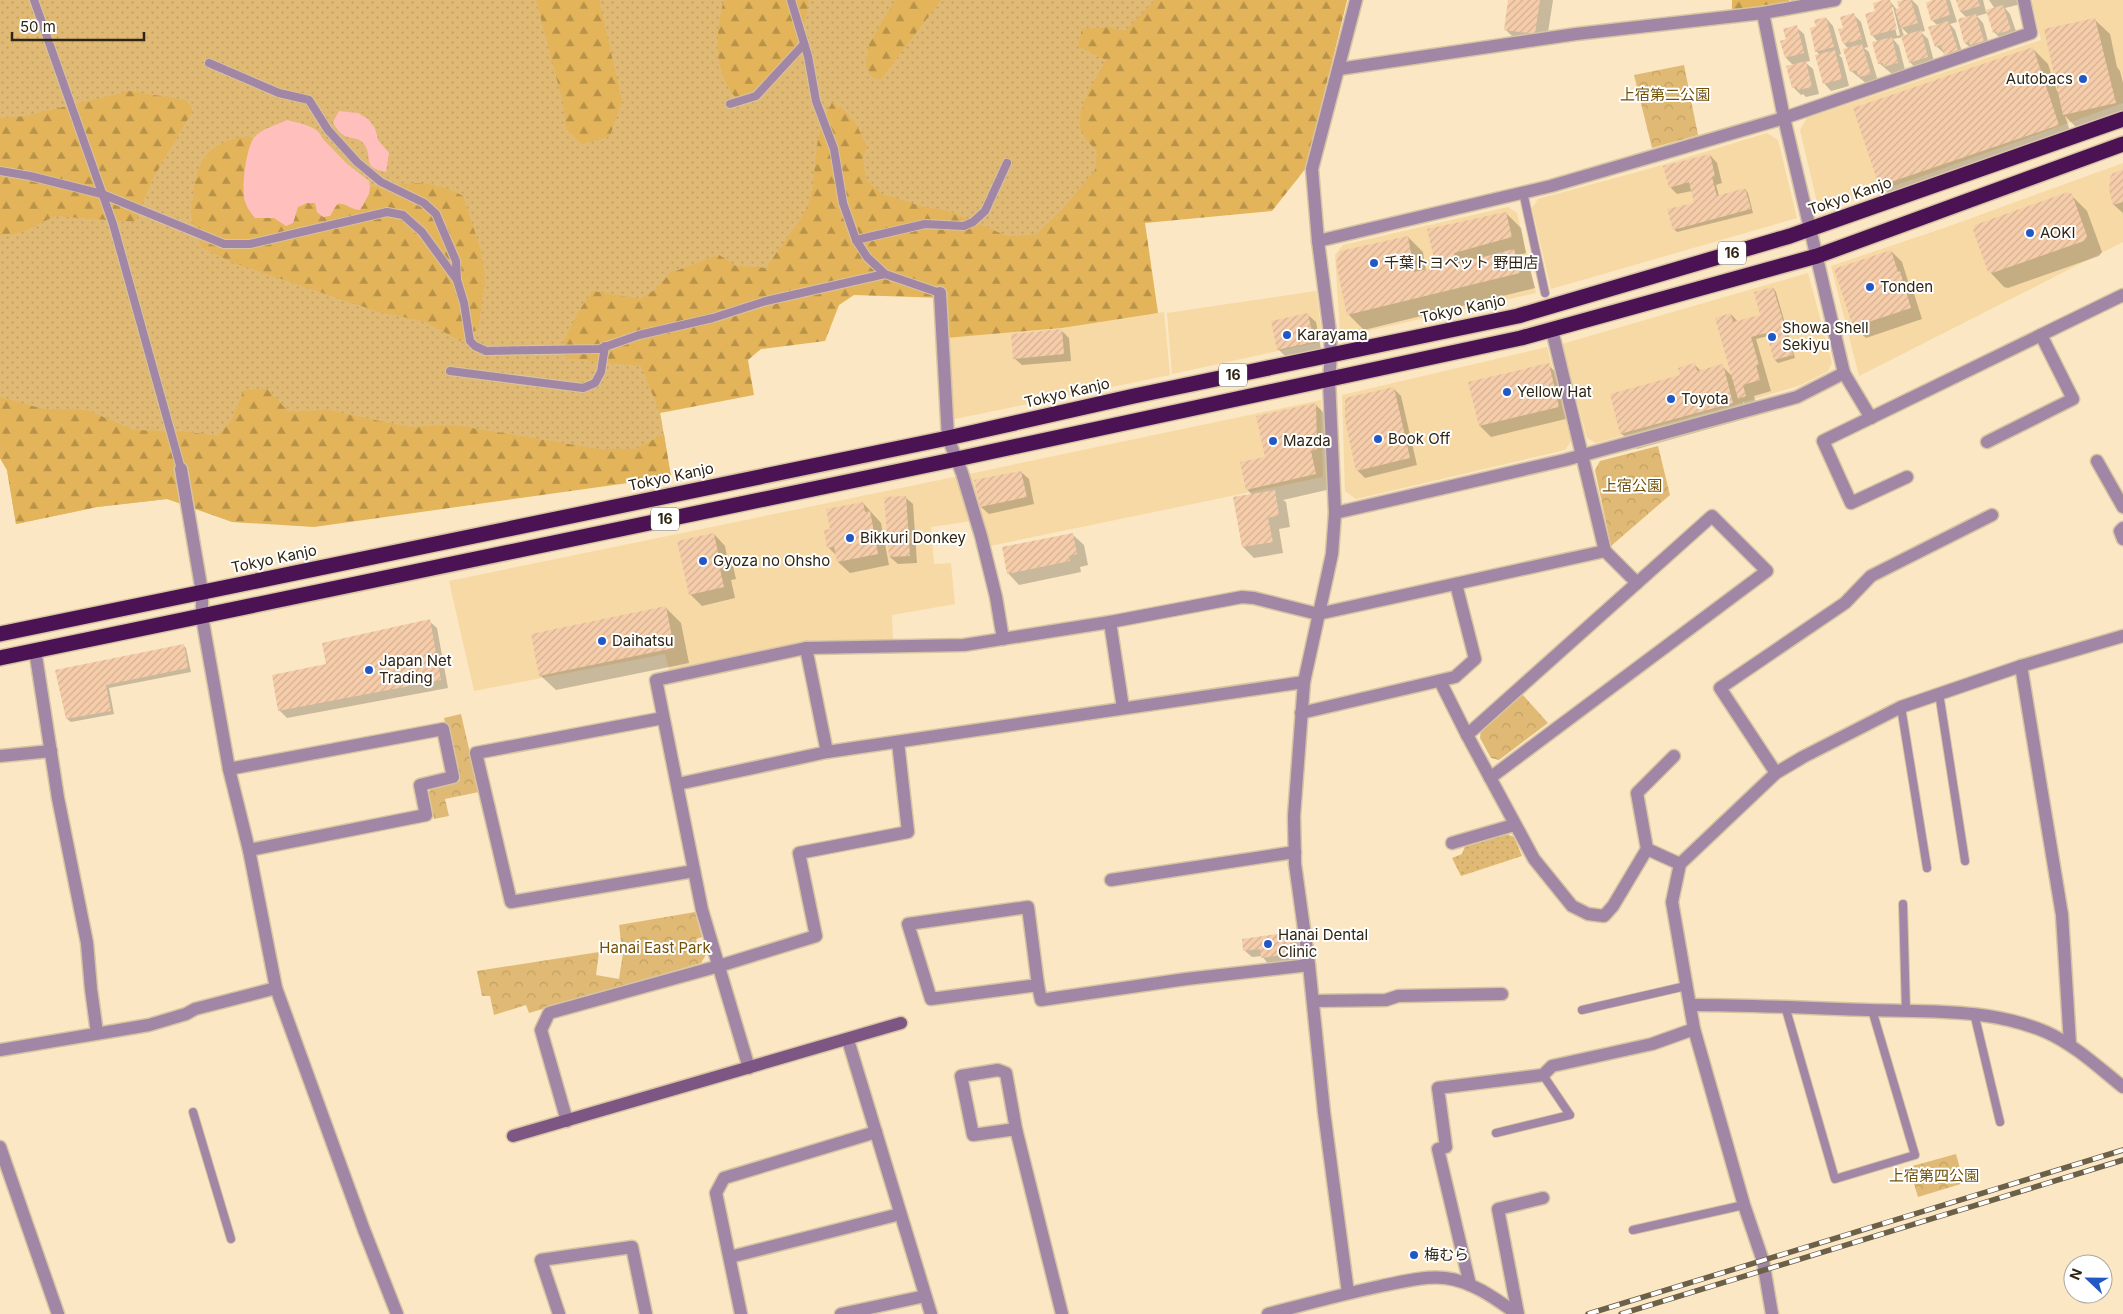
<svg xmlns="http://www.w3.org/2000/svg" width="2123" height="1314" font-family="Inter,'Noto Sans JP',sans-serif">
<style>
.built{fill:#f6d9a4}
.grass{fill:url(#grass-dots)}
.forest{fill:url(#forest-firs)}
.park{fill:url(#park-crowns)}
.water{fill:#ffc0bd}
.shadow{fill:#0003;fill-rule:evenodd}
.building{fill:url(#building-hatch)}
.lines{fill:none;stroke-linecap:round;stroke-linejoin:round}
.lane-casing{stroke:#d6c4a3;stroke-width:10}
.street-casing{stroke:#d6c4a3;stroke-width:15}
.secondary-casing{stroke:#d6c4a3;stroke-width:15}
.highway-casing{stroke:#d6c4a3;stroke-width:18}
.lane{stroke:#a186a5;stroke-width:8}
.street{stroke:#a186a5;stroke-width:12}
.secondary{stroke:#7d5683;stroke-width:12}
.highway{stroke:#4b1354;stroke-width:15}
.rail-casing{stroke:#6d6049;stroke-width:5.5}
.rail{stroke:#fff;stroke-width:4;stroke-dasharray:11;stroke-linecap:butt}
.poi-dot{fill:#2158c5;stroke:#fff;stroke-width:2}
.labels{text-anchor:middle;stroke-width:4;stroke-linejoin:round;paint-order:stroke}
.shield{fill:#fff;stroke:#6d665a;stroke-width:1}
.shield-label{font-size:14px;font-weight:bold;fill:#2e2513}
.poi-label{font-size:15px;fill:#2e2513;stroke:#fff;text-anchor:start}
.park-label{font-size:15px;fill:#705108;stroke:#fff}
.street-label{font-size:15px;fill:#2e2513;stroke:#fff}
</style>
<defs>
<pattern id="grass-dots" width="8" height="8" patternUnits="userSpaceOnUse" patternTransform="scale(1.25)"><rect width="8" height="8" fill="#e0ba74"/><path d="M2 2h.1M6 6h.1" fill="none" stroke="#c0a064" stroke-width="1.8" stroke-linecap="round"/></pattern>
<pattern id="forest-firs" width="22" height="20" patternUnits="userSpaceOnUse" patternTransform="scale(1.25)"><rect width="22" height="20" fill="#e3b45a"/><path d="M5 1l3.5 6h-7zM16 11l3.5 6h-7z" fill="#b89249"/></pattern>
<pattern id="park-crowns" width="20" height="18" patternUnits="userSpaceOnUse" patternTransform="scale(1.25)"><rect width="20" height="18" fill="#e0ba74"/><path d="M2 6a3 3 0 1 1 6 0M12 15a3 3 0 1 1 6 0" fill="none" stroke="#c0a064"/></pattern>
<pattern id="building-hatch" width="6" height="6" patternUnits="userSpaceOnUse" patternTransform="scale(1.25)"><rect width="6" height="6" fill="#f6cdaa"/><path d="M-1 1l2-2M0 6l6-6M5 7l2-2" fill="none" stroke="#d3b091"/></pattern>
</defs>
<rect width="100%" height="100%" fill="#fbe7c3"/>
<g class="built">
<polygon points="2032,0 2123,0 2123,103 1917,178 1819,211 1800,130 1807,118 2041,40"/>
<polygon points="1767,133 1778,140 1797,218 1551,289 1532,208 1538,199 1652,168"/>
<polygon points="2123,163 2123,242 1859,376 1831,266 1947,227"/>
<polygon points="1508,207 1517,213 1536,293 1345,336 1340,332 1335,255 1343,245"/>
<polygon points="1808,273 1832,363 1828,371 1801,385 1737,404 1596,443 1587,438 1562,344"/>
<polygon points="1316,291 1322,336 1319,342 1172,374 1167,313"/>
<polygon points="1164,312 1170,375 950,420 946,338 1062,328"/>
<polygon points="1547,347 1571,441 1565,450 1356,499 1345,491 1342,395"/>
<polygon points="1321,400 1323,477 990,546 969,474"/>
<polygon points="959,476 971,521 931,527 934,564 951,563 955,604 892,615 893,640 819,640 803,642 669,670 665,654 474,691 449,581"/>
</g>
<g class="grass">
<polygon points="0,0 1347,0 1329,74 938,300 887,278 652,364 671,477 243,517 167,499 97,507 16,524 7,470 0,458"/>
<polygon points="1507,834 1514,837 1522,856 1461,876 1452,858 1462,854 1465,846"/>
</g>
<g class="forest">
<polygon points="536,0 599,0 622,101 610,136 582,144 566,129 563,103"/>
<path d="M724,0H809L805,21L795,49L756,93L736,98C713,73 715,31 724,0Z"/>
<polygon points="895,0 941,0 881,79 872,77 866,66 869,44"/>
<path d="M1155,0H1347L1306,168L1272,211L1145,223L1158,313L1062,328L946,338L944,298L854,295L839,305L825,341L761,349L748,360L754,395L660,413L641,366L566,358L562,345L578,312L593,291L640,299L656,289L670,273L719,255L736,266L766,268C774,255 808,212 810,200C818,167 812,133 832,103C851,111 859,129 867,146L863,158L866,180L882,194L924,207L948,211L1007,236L1036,235L1063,209L1095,170L1097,151C1093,146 1087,142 1084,136C1070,115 1096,79 1106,60L1078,46L1082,29L1108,27L1125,31Z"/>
<polygon points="1732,0 1789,0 1789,2 1732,11"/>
<polygon points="129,91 186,100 193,110 152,180 135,222 55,216 23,232 0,235 0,118 26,116"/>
<path d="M245,137L254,138L244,173L255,218H274L286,226L293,223L298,207L307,203L334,208L340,203L355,210L363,206L370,187C409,184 428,177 463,196L481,251L485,282L478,329L460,341L426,322L376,311L231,262L202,247C198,239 194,230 192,221C190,214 192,205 193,198C196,162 207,142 245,137Z"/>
<polygon points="267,389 289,412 328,410 408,427 453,425 599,449 635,449 664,434 671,477 314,527 232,522 167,499 97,507 16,524 7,470 0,458 0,397 43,409 87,410 134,430 189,432 217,436 231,421 244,390"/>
</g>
<g class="park">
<polygon points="1684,65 1698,135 1652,148 1634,75"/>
<polygon points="1658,446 1670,495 1611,546 1595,470 1600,461"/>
<polygon points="1522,694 1548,723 1499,760 1491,758 1480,738 1481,730"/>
<polygon points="461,714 479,792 445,799 449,816 434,819 428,794 432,787 460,781 444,718"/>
<polygon points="695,912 702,937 696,939 700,954 707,953 701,963 529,1013 526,1005 494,1015 490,996 482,996 477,971 599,952 596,975 619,979 623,953 607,951 622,950 619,925"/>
<polygon points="1956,1154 1964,1183 1918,1197 1909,1167"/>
</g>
<g class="water">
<path d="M339,111L358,113L368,119L375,128L378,140L389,153L386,172C360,167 374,158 364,144C356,133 344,145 333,122Z"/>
<path d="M287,120C298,123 319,126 322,138L346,163L369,181L370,187L369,194L360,210C352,210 345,202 337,204L330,216L323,217L317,212L315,203H307L298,207L293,223L286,226L274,218H255C250,212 245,205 244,197C242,184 246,151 253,139C260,129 277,125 287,120Z"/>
</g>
<g class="shadow">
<polygon points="1509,0 1553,0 1546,45 1517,41 1505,29"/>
<path d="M1889,0L1897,10L1900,9L1898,2L1904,0H1912L1918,6L1925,31L1921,32L1928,39L1935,65L1917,70L1910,62L1903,37L1893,39L1899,46L1905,70L1892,74L1879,63L1878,42L1872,35L1876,12ZM1890,7H1893L1900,35L1897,36ZM1901,27L1909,35L1904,36Z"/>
<polygon points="1933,0 1950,0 1957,22 1950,24 1955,30 1964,58 1953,61 1936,46 1938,26 1932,20"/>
<polygon points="1957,0 1983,0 1986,12 1995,9 1989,0 2020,0 2021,4 2005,8 2010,14 2018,37 2001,39 1994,32 1988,13 1977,16 1983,23 1990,48 1973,50 1965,43 1967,18 1961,12"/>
<polygon points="1854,15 1861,22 1868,47 1864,48 1869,52 1878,81 1867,84 1851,71 1849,49 1844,44 1840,30 1845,28"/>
<polygon points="1826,18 1833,26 1841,54 1839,55 1842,58 1849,86 1831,91 1824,83 1820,55 1816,51"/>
<polygon points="2094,19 2110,34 2117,67 2120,71 2123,83 2123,120 2079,130 2065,116 2073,140 1896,201 1880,185 2032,48 2048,64 2057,91 2059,91"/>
<polygon points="1796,27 1804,34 1810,61 1805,62 1813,69 1819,94 1806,97 1803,94 1801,95 1793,87 1793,65 1786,58"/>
<polygon points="1710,155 1717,163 1722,183 1716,185 1719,196 1745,189 1748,193 1753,213 1677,232 1674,229 1696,204 1692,191 1677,194 1670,187"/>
<polygon points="2123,170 2123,213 2114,205 2110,190"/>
<polygon points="2071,195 2087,211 2102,252 2099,256 2008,288 2004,287 1989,271"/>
<polygon points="1506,213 1521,228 1526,253 1519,255 1529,265 1535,288 1364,330 1349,315 1337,263 1408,237 1423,252 1426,271 1437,268 1429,230"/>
<polygon points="1891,251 1902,262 1908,281 1911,284 1922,319 1866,338 1854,327 1835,270"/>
<polygon points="1773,288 1776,292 1795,358 1778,363 1775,360 1768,336 1756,339 1771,391 1754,396 1757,407 1751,409 1743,402 1748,418 1637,449 1621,433 1695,365 1701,371 1722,366 1733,377 1731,314 1738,322 1761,316"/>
<polygon points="1308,315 1316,322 1321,349 1286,357 1278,349"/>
<polygon points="1062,331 1069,338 1071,361 1022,365 1014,358"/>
<polygon points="1548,365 1560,376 1570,418 1491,437 1480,426"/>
<polygon points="1393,388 1401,396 1417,465 1365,478 1357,470"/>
<polygon points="1316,405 1331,420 1332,464 1326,467 1331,489 1283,500 1286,502 1290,527 1279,529 1283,553 1254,558 1243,547 1234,498 1252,495 1247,489 1266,458"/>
<polygon points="1021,472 1029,479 1034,504 989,514 981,507"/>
<polygon points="905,497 913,504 917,563 898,564 890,557"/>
<polygon points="863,503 881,523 889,565 850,573 838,562 837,556 828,547 831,530"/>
<polygon points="714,534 725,546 728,561 733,566 736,579 731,580 735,598 702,606 690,594"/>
<polygon points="1072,534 1084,545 1088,565 1080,567 1081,572 1019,585 1008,573"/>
<polygon points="665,607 681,623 689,663 556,690 540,675"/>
<polygon points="429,621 437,628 448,688 287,718 279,710 328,665"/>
<polygon points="183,645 186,648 191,672 109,688 114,714 71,722 67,719 57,671"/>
<polygon points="1292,933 1299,941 1303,960 1269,965 1262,956 1252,957 1244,950"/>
</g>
<g class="building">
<polygon points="1508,0 1540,0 1535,34 1504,30"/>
<polygon points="1883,0 1890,0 1897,29 1871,36 1865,14 1875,11 1873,3"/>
<polygon points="1911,0 1918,23 1901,28 1895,10 1899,8 1897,1"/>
<polygon points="1932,0 1946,0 1950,15 1931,21 1926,3"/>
<polygon points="1956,0 1978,0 1980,6 1960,12"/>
<polygon points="2003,5 2011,30 1997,34 1997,31 1993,33 1986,10"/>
<polygon points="1854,13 1862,39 1843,44 1838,29 1843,28 1840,17"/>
<polygon points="1976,14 1984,41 1970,45 1969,42 1964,43 1958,19"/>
<polygon points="1826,17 1834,47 1815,52 1810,28 1816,26 1814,20"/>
<polygon points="2095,18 2116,103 2063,115 2044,29"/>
<polygon points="1948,21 1958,50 1944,55 1941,45 1935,47 1928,27"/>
<polygon points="1797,25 1804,53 1785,58 1780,41 1786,39 1783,29"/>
<polygon points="1921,30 1928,57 1909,63 1901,36"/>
<polygon points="1892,37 1898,63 1883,67 1883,63 1878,64 1872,42"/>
<polygon points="1862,44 1871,74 1859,77 1856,70 1850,72 1843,49"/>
<polygon points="2033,47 2059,125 1879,186 1853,108"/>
<polygon points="1835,50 1842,79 1823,84 1815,55"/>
<polygon points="1806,61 1812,87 1798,90 1797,87 1792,88 1786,66"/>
<polygon points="1710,154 1715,176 1712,177 1717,196 1745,188 1751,209 1673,230 1667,209 1694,203 1689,182 1669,188 1663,166"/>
<polygon points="2123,169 2123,202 2113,205 2109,190 2110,179 2112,174"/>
<polygon points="2068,192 2072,194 2087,236 2084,241 1992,273 1988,272 1973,230 1975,225"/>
<polygon points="1506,212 1512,237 1454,253 1457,264 1514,249 1520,273 1347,315 1336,263 1340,251 1408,236 1414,272 1436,267 1427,229"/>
<polygon points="1891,250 1898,272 1900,271 1911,308 1853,327 1834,269"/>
<polygon points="1773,287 1793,355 1774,360 1766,333 1751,337 1759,365 1756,365 1760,380 1743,385 1746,396 1738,399 1715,318 1731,313 1733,322 1760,315 1754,292"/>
<polygon points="1308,313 1314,342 1277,350 1271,321"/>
<polygon points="1062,329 1064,354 1013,359 1011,334"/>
<polygon points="1549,363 1559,407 1479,426 1468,382"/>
<polygon points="1695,363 1697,371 1723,364 1733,403 1620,434 1610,394 1680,375 1678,368"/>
<polygon points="1394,387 1410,458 1356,471 1345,420 1345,398"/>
<polygon points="1316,403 1317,449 1311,451 1316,474 1246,490 1240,462 1265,457 1256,416"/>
<polygon points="1021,471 1027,497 980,507 974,480"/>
<polygon points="1275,490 1279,515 1268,518 1273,542 1242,547 1233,497"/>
<polygon points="906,496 910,556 889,557 884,497"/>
<polygon points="863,502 865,512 870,511 878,554 837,562 834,547 827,548 824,530 830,529 826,509"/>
<polygon points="714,533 718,553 722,553 725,568 720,569 724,587 689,595 677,541"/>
<polygon points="1073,533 1077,554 1069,556 1070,561 1007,574 1002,547"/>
<polygon points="666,606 674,648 539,676 531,634"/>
<polygon points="430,619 441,680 278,711 272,675 326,664 322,643"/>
<polygon points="184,644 188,668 106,685 111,711 66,719 55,670"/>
<polygon points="1292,932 1296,953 1261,958 1260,949 1243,951 1242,939"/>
</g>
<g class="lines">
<defs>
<g id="lane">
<polyline points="34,0 113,224 181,469"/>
<polyline points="791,0 808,56 816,101 834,149 843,203 856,240 867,257 885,274"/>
<polyline points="209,63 279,93 309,100 328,130 357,162 381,182 424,203 436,214 456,261 457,280"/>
<polyline points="730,104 756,96 804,44"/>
<polyline points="0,171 30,176 102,194 224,244 250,244 387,212 403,215 422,232 457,280 464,303 470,341 475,346 486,351 599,349 639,335 713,318 766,301 885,274 940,293"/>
<polyline points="1523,192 1545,293"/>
<polyline points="856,240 925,224 964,226 973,222 985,211 1007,163"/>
<polyline points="450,371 583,388 595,383 601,372 605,346"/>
<polyline points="1939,693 1965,861"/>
<polyline points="1901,707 1927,868"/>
<polyline points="1903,904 1906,1011"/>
<polyline points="1785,1006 1835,1179 1915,1155 1872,1010"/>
<polyline points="1582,1010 1686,986"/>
<polyline points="1974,1013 2000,1122"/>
<polyline points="193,1112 231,1239"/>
<polyline points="1496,1133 1570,1115 1543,1075"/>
<polyline points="1633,1230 1744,1205"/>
</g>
<g id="street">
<polyline points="1763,13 1784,118 1844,373 1871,418"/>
<polyline points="1339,69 1576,34 1763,13 1835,0"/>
<polyline points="1318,241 1551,186 1784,118 2031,33 2024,0"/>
<polyline points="940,293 948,438 962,473 981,536 996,597 1003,639"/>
<polyline points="1552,330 1605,551 1637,583"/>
<polyline points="1987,442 2073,399 2041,335"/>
<polyline points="2097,461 2123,507"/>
<polyline points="181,469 202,592 202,617 229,769 249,850 276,988 364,1230 397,1314"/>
<polyline points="1907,477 1851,503 1823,441 2123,295"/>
<polyline points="1335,513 1565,460 1797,397 1844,373"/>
<polyline points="2123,528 2120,531 2123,539"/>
<polyline points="1110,622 1123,708"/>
<polyline points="806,648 827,752"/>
<polyline points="35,650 58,798 87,943 91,989 97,1033"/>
<polyline points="2021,666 2062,915 2070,1044"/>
<polyline points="1440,681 1467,735 1534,859 1572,906 1588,914 1604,916 1613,906 1647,849 1680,864"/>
<polyline points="1301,713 1455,677 1475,659 1456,584"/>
<polyline points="663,718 476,753 511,902 694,871"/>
<polyline points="1467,735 1712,516 1767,571 1490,778"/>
<polyline points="0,756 51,751"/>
<polyline points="229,769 443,729 453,777 420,785 426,815 249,850"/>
<polyline points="1776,773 1720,688 1845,603 1871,576 1992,515"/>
<polyline points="678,784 827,752 1304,682"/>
<polyline points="1452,843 1514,825"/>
<polyline points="1647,849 1637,793 1674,756"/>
<polyline points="1111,880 1295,852"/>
<polygon points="1028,907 1038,985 931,999 908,924"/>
<polyline points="1038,985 1041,1000 1186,979 1309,965"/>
<polyline points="1313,1001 1386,1000 1398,996 1502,994"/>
<path d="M1691,1005C1750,1005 1810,1008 1869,1010C1929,1012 1990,1008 2046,1032C2075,1045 2098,1067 2123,1087"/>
<polyline points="848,1040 931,1314"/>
<polyline points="0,1050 149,1025 186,1014 195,1009 276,988"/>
<polyline points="749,1068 702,910 656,680 806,648 964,645 1110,622 1242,597 1254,598 1318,614 1605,551"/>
<polyline points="567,1121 541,1030 549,1013 719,966 816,936 799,853 908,832 898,742"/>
<polyline points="1016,1129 973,1135 961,1076 998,1070 1006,1073 1016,1129 1062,1314"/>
<polyline points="0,1147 58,1314"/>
<polyline points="730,1257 900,1214"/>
<polyline points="1470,1285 1438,1149 1446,1147 1438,1088 1543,1075 1552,1066 1652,1044 1694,1029"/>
<polyline points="1348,1293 1324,1112 1309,965 1295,864 1294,816 1304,682 1332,554 1335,513 1329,380 1331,354 1330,333 1318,241 1312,169 1356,0"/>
<polyline points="559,1314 541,1260 632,1247 646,1314"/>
<polyline points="741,1314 716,1193 724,1178 876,1132"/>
<polyline points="841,1314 925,1296"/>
<path d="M1268,1314C1306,1304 1343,1294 1381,1286C1402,1282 1423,1276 1445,1278C1472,1281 1496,1299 1517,1314"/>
<polyline points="1518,1314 1498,1209 1543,1198"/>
<polyline points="1772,1314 1763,1261 1744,1205 1694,1029 1672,902 1680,864 1776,773 1803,757 1901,707 2021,666 2123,636"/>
</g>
<polyline id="secondary" points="513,1136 901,1023"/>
<g id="highway">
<polyline points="0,634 948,438 1134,396 1518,316 1790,236 2123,119"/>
<polyline points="0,658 957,459 1521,338 1817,256 2123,144"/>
</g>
</defs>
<use href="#lane" class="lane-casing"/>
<use href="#street" class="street-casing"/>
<use href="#secondary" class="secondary-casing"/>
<use href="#highway" class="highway-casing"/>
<use href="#lane" class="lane"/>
<use href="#street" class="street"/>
<use href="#secondary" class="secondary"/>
<use href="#highway" class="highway"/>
<defs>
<g id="rail">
<polyline points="1588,1314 2123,1150"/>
<polyline points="1621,1314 2123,1160"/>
</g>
</defs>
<use href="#rail" class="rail-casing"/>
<use href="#rail" class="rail"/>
</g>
<g class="poi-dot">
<circle cx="2083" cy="79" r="5"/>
<circle cx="2030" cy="233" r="5"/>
<circle cx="1374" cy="263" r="5"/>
<circle cx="1870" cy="287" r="5"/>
<circle cx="1287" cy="335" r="5"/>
<circle cx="1772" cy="337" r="5"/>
<circle cx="1507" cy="392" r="5"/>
<circle cx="1671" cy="399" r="5"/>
<circle cx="1378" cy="439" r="5"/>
<circle cx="1273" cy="441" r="5"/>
<circle cx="850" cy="538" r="5"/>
<circle cx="703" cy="561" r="5"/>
<circle cx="602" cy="641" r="5"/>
<circle cx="369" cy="670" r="5"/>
<circle cx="1268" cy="944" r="5"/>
<circle cx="1414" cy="1255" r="5"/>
</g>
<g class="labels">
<g class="shield">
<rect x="1718" y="241.5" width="28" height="23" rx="4"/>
<rect x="1219" y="363.5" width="28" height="23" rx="4"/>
<rect x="651" y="507.5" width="28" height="23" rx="4"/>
</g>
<g class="shield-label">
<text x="1732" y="258">16</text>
<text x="1233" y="380">16</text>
<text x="665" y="524">16</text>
</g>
<g class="poi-label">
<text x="2073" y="84" text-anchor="end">Autobacs</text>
<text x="2040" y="238">AOKI</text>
<text x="1384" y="268">千葉トヨペット 野田店</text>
<text x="1880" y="292">Tonden</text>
<text x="1782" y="333">Showa Shell<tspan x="1782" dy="17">Sekiyu</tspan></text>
<text x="1297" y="340">Karayama</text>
<text x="1517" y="397">Yellow Hat</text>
<text x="1681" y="404">Toyota</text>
<text x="1388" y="444">Book Off</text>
<text x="1283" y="446">Mazda</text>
<text x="860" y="543">Bikkuri Donkey</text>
<text x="713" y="566">Gyoza no Ohsho</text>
<text x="612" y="646">Daihatsu</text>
<text x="379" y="666">Japan Net<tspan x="379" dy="17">Trading</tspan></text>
<text x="1278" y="940">Hanai Dental<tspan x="1278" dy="17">Clinic</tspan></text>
<text x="1424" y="1260">梅むら</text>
</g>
<g class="park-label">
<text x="1665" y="100">上宿第二公園</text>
<text x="1632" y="491">上宿公園</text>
<text x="655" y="953">Hanai East Park</text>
<text x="1934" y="1181">上宿第四公園</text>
</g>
<g class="street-label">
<text transform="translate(1850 196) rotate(-19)" y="5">Tokyo Kanjo</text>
<text transform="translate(1463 309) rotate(-12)" y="5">Tokyo Kanjo</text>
<text transform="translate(1067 393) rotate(-13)" y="5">Tokyo Kanjo</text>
<text transform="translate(671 477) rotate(-12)" y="5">Tokyo Kanjo</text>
<text transform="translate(274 559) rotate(-12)" y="5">Tokyo Kanjo</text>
</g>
</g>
<g transform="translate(2088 1279) rotate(292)"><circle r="24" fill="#ffffff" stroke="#aba8a1"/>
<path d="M0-4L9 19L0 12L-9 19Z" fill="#2158c5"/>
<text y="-8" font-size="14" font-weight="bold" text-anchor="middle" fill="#2e2513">N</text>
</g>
<path d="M12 32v8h132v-8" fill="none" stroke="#2e2513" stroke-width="2.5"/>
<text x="20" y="32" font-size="15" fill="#2e2513" stroke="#ffffff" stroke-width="4" paint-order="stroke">50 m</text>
</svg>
